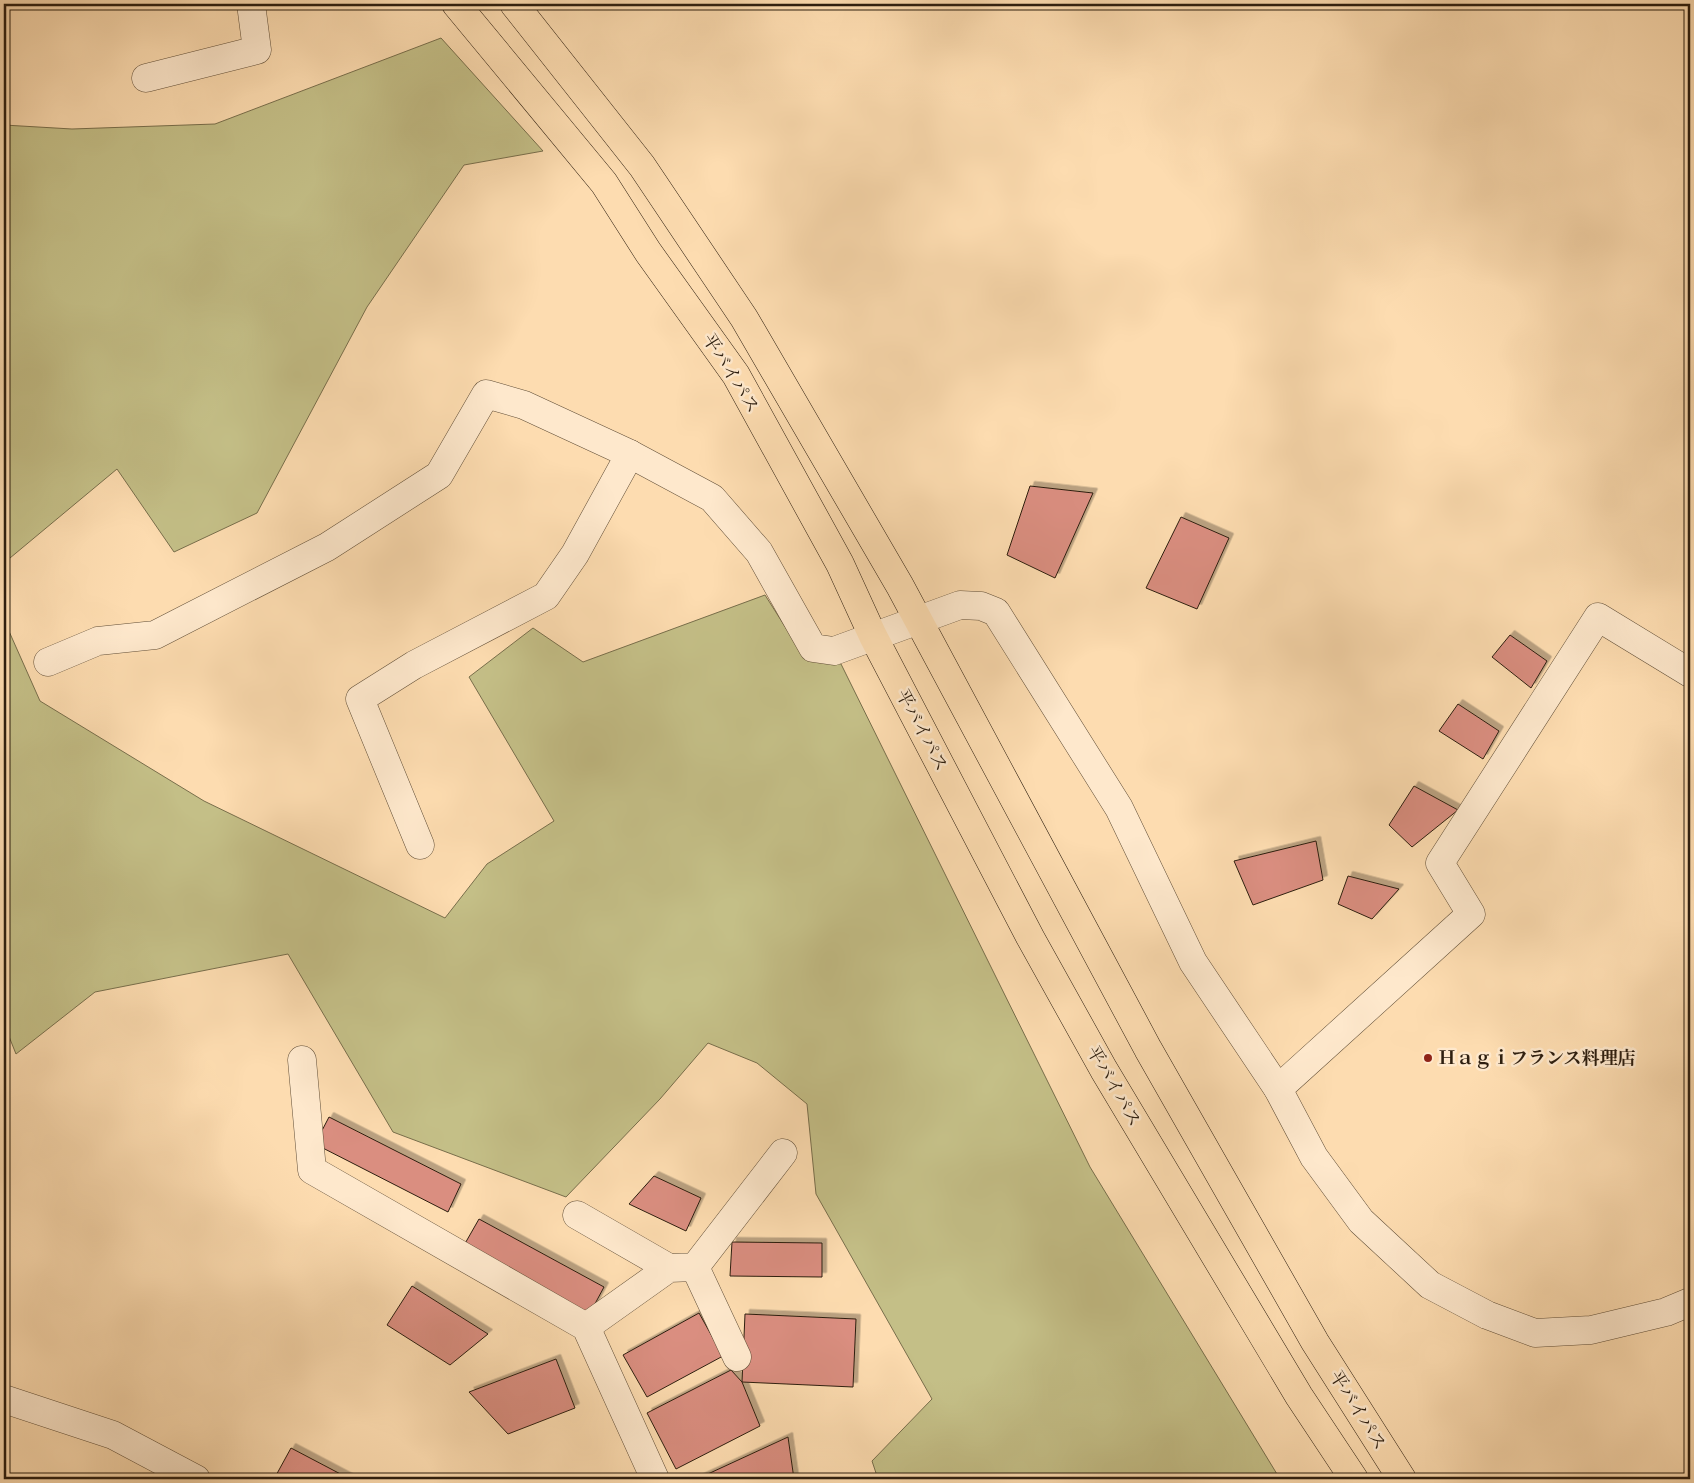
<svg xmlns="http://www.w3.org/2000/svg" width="1694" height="1483" font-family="'Sorts Mill Goudy','Noto Serif JP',serif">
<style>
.green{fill:#c4bf87;stroke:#786e4b}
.building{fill:#da8e80;stroke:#2d1e0f;filter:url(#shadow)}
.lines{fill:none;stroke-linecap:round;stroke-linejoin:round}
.minor-casing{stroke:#614e37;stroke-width:29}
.highway-casing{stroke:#2d1e0f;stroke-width:29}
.minor{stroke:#fee8cc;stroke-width:28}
.highway{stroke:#fddcb0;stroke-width:28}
.poi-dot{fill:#8f2418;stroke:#fee8cc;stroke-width:2}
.labels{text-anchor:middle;stroke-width:5;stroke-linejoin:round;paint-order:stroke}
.street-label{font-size:18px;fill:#2d1e0f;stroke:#fee8cc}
.poi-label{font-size:18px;font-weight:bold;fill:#2d1e0f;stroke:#fee8cc;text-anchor:start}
</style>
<defs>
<filter id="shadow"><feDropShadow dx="4.5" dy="-4.5" stdDeviation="0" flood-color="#0004"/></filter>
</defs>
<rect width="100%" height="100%" fill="#fddcb0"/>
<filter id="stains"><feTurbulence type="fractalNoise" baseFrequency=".004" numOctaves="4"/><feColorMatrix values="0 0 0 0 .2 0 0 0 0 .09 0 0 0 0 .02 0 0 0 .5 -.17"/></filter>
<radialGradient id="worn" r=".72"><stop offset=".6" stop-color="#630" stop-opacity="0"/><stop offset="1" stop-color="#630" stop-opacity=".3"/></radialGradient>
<g class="green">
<polygon points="441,38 543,151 464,165 367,307 257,513 174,552 117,469 4,563 4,125 72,129 215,124"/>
<polygon points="765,595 803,655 841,664 1090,1167 1280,1479 878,1479 872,1461 932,1399 816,1194 807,1104 757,1063 708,1043 660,1099 566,1197 393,1132 288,954 95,992 16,1054 4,1024 4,620 40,701 204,801 445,918 487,864 554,821 469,677 533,628 583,662"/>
</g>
<g class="building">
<polygon points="1030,486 1093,493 1055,578 1007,555"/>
<polygon points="1181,517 1229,538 1197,609 1146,588"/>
<polygon points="1510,635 1547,661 1531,688 1492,657"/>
<polygon points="1458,704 1499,731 1483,759 1439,731"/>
<polygon points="1414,786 1458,810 1412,847 1389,825"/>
<polygon points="1316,841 1323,880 1253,905 1234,861"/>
<polygon points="1348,876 1399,889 1372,919 1338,904"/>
<polygon points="329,1117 461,1184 448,1212 315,1144"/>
<polygon points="654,1176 701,1198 686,1231 629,1204"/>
<polygon points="479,1219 604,1287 589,1315 463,1247"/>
<polygon points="732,1242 822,1243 822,1277 730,1276"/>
<polygon points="412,1286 488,1334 450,1365 387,1325"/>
<polygon points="699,1313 723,1356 647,1397 623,1355"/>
<polygon points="745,1314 856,1319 853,1387 742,1382"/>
<polygon points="556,1359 575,1408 508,1434 469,1392"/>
<polygon points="731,1370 742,1382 760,1426 676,1469 647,1413"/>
<polygon points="788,1437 794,1479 697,1479"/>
<polygon points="291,1448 350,1479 274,1479"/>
</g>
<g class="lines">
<defs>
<g id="minor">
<polyline points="146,78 257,50 251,4"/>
<polyline points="48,662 98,641 155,635 327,547 439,475 486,394 524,405 630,454 712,498 759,552 813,648 834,651 960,605 981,606 996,612 1119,808 1193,962 1278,1089 1314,1157 1361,1221 1430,1285 1487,1315 1535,1333 1591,1330 1666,1312 1690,1302"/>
<polyline points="420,845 360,699 414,665 546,596 575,554 630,454"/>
<polyline points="302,1060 312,1170 586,1327 655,1479"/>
<polyline points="1278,1089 1471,914 1440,863 1598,617 1690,673"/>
<polyline points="577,1215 669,1268"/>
<polyline points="695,1267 737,1357"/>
<polyline points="586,1327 669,1268 695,1267 783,1153"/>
<polyline points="4,1399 113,1435 196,1479"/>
</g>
<g id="highway">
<polyline points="456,4 604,183 648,252 736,375 840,564 873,636 1030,937 1104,1070 1299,1396 1354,1479"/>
<polyline points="514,4 642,166 744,318 900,586 1148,1049 1315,1342 1402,1479"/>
</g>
</defs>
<use href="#minor" class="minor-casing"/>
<use href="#highway" class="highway-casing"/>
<use href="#minor" class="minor"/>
<use href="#highway" class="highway"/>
</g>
<circle class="poi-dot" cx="1428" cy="1058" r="5"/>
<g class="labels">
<g class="street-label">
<text transform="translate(731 373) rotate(58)" y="6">平バイパス</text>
<text transform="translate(922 730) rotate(62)" y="6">平バイパス</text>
<text transform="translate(1114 1086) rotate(60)" y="6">平バイパス</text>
<text transform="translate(1358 1410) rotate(58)" y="6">平バイパス</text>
</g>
<g class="poi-label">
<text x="1438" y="1064">Ｈａｇｉフランス料理店</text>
</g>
</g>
<rect width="1694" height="1483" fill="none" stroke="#fddcb0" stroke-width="20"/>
<rect x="5" y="5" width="1684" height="1473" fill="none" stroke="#2d1e0f" stroke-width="2.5"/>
<rect x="10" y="10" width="1674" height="1463" fill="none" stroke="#2d1e0f"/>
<rect width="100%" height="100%" filter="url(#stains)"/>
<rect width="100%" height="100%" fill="url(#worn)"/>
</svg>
